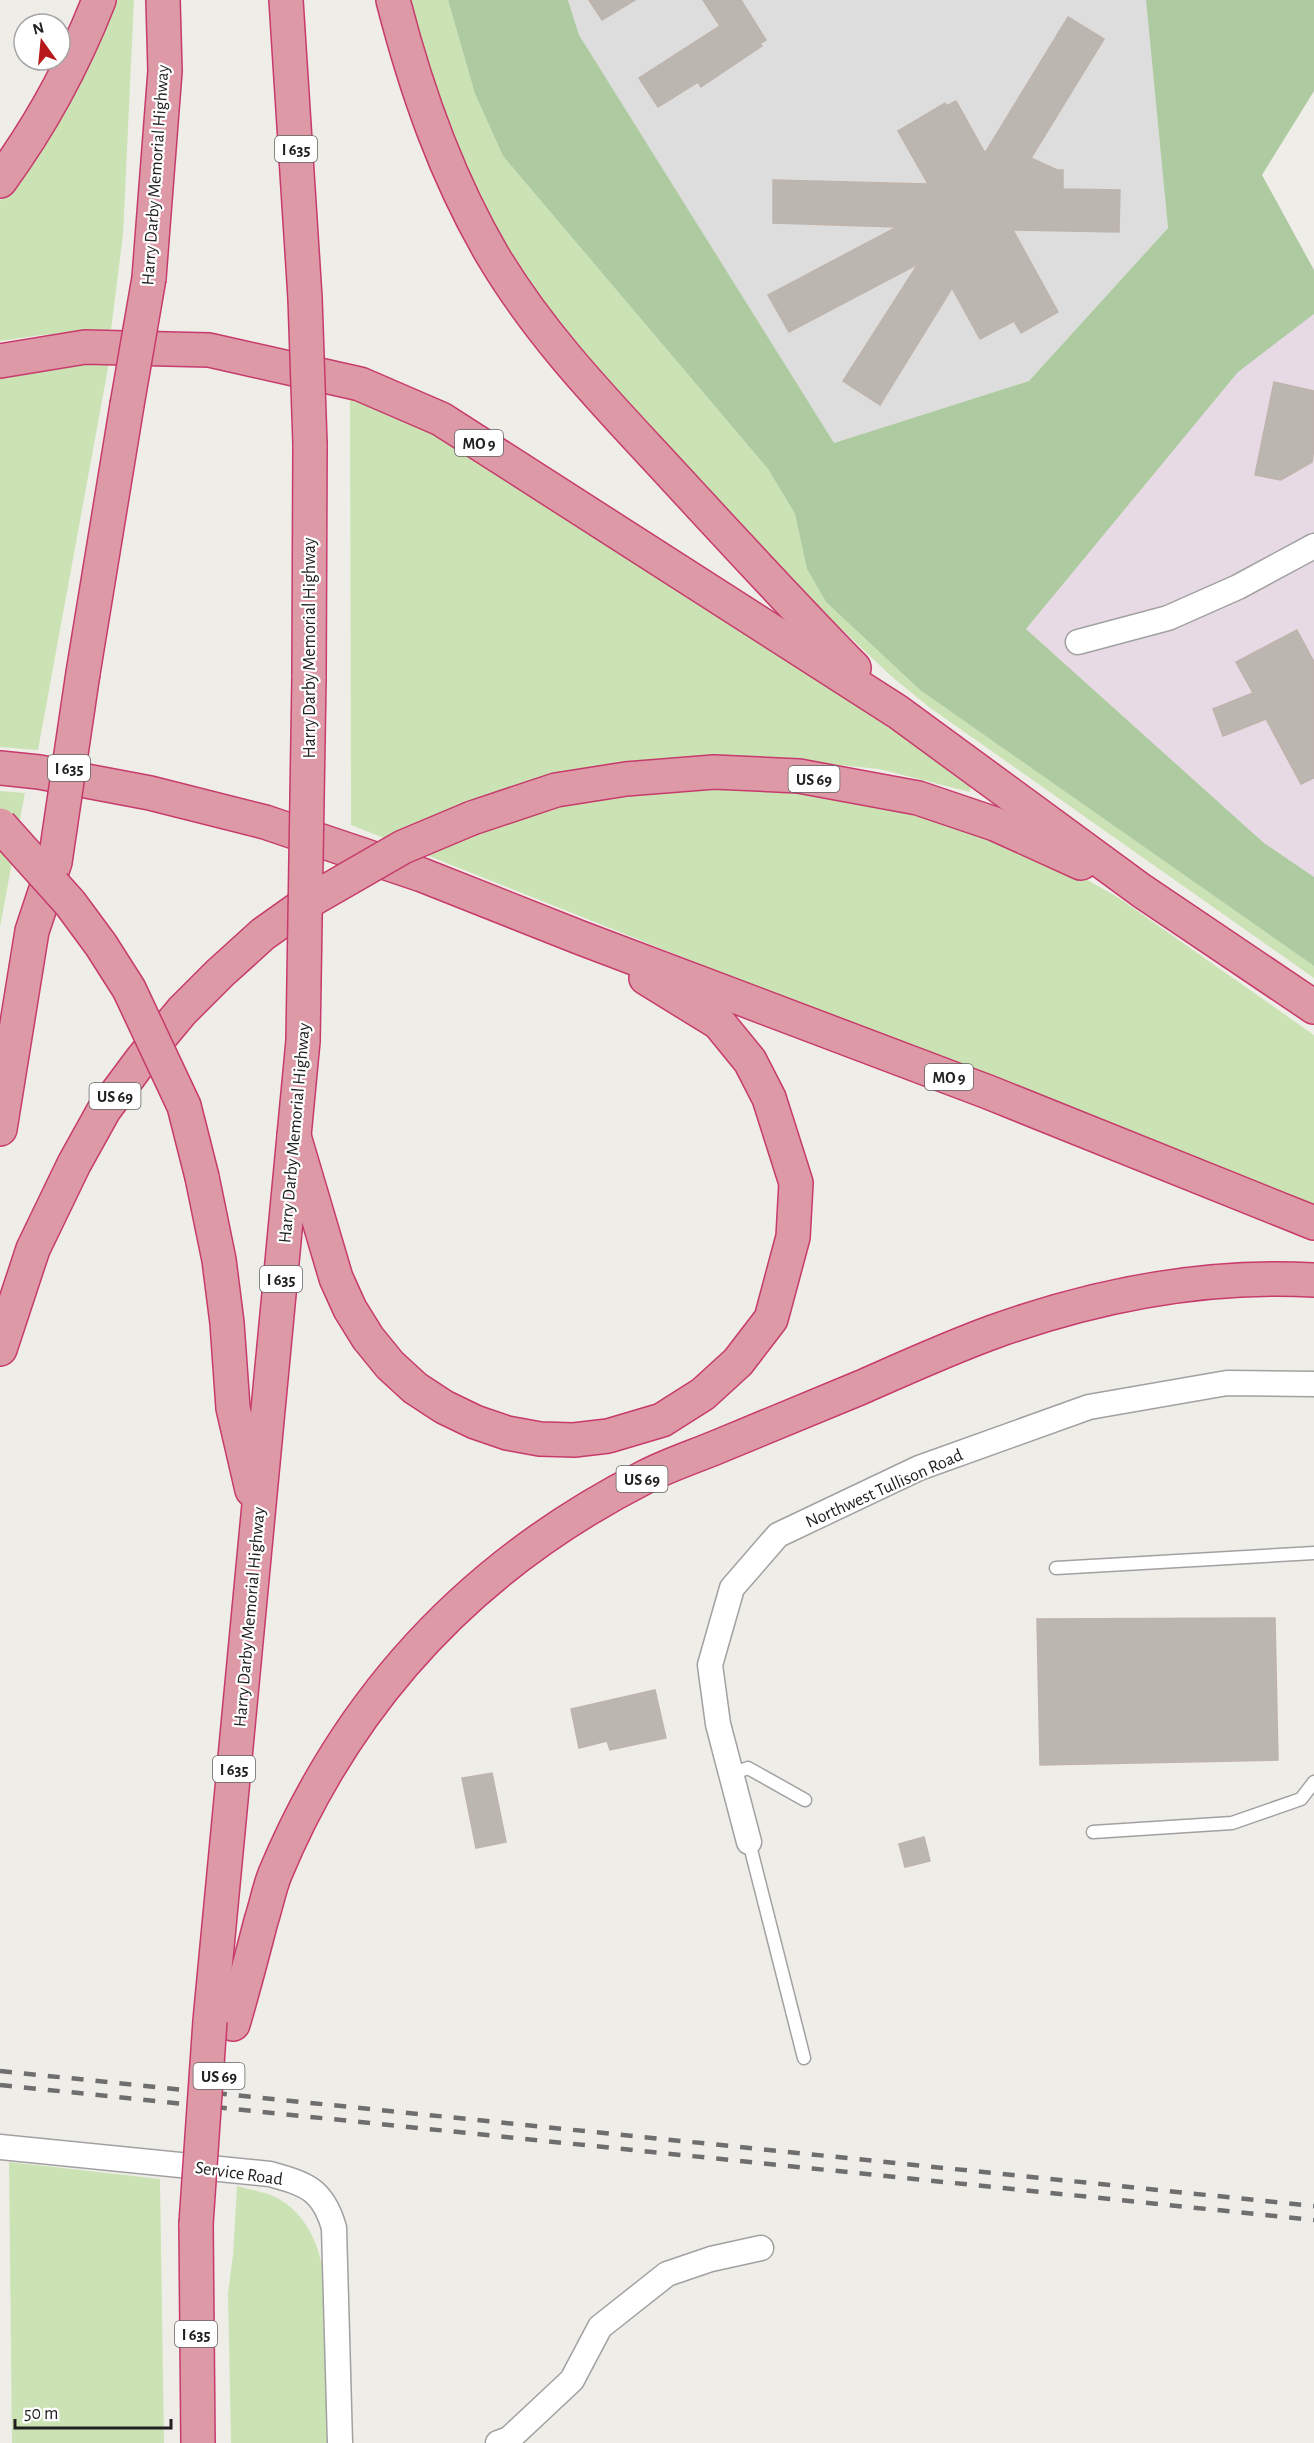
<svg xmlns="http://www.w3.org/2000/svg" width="1314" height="2443" font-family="'Alegreya Sans',sans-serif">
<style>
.residential{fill:#dedddd}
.industrial{fill:#e8dae5}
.grass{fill:#cbe3b4}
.forest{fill:#adcaa1}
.building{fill:#bcb6b1;stroke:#bfb4ac;stroke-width:1.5}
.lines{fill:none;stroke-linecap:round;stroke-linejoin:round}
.lane-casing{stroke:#a1a1a1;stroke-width:15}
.street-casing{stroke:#a1a1a1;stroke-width:27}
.highway-casing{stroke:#c73b6c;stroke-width:36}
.lane{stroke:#fff;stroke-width:12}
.street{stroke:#fff;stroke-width:24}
.highway{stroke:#dd99a6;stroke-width:33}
.rail{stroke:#6e6e6e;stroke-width:4.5;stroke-dasharray:12 12;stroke-linecap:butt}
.highway-bridge-casing{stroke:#c73b6c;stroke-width:36;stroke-linecap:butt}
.highway-bridge{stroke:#dd99a6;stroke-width:33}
.labels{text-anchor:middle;stroke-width:4.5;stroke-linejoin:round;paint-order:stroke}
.shield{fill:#fff;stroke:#636363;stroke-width:1.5}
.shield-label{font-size:16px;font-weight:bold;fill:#202020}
.street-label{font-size:18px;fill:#202020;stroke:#fff}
</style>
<rect width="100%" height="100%" fill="#efede8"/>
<polygon class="residential" points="568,0 1146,0 1168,228 1029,381 834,443 579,35"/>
<polygon class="industrial" points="1314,314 1314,877 1264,843 1026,629 1241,368"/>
<g class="grass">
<polygon points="109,0 134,0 123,235 111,330 41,335 0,341 0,201 39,140"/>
<polygon points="402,0 448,0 475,94 503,156 768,469 795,514 807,569 826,602 920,690 1314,966 1314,978 929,707 891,676 791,581 603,387 483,224"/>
<polygon points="110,357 38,750 0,747 0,369"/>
<polygon points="350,391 480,452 971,783 970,792 879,769 758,757 694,758 540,808 643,790 760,786 915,810 1070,870 1119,898 1314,1035 1314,1206 1029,1095 351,825"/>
<polygon points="0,791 25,793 0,927"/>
<polygon points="9,2162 160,2179 164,2443 12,2443"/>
<path d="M237,2186C250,2190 267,2192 279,2199C305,2214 318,2242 323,2270L328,2443H231L228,2293L233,2255Z"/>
</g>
<polygon class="forest" points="448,0 568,0 579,35 834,443 1029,381 1168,228 1146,0 1314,0 1314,91 1262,175 1314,270 1314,314 1238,372 1026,629 1264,843 1314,877 1314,966 920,690 826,602 807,569 795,514 768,469 503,156 475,94"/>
<g class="building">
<polygon points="589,0 635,0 602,20"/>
<polygon points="703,0 741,0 766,40 760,44 762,46 701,87 698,82 658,107 639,78 720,26"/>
<polygon points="1068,17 1104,39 1031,158 1057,170 1063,170 1063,189 1120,190 1119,232 1013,230 1058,312 1021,333 1014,321 980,339 952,288 880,405 843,381 918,264 789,332 768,295 897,227 773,223 773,180 928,184 898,131 945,103 946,106 956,101 985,153"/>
<polygon points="1274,382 1314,391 1314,449 1312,462 1281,480 1255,475"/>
<polygon points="1297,630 1314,662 1314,778 1301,784 1266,719 1223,736 1213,709 1253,693 1236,662"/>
<polygon points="1275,1618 1278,1760 1040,1765 1037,1619"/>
<polygon points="655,1690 666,1738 610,1750 607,1741 579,1748 571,1709"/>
<polygon points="492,1773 506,1842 476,1848 462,1778"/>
<polygon points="924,1837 930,1861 905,1867 899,1844"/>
</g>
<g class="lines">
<defs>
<g id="lane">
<polyline points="1056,1568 1314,1553"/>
<polyline points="731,1774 748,1768 805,1800"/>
<polyline points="1093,1832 1232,1823 1301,1799 1314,1782"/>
<polyline points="749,1842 804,2058"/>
</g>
<g id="street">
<polyline points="1078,642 1168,618 1238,587 1314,546"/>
<polyline points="749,1842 718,1724 710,1665 732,1588 778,1535 919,1468 1089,1407 1227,1383 1314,1384"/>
<path d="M0,2147L270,2174C306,2184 323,2189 334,2228L340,2443"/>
<polyline points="498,2443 509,2439 572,2380 600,2327 667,2274 711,2259 761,2248"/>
</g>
<g id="highway">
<polyline points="286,0 305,298"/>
<path d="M393,0C416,90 446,176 493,256C540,335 603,400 665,467C727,534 789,602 854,668"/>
<path d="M0,181C41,125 74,64 99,0"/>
<polyline points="149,278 165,71 163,0"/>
<polyline points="0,361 85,347 209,350 360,384 441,419 898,712 1142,891 1314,1007"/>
<polyline points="83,673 127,405"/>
<polyline points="309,678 310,444"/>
<polyline points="0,768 39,772 150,793 265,822 422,875 581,938 988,1092 1314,1223"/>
<polyline points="472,818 556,790 626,779 714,772 799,776 918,798 995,824 1081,863"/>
<polyline points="0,1129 32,931 55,862"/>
<polyline points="294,1136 336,1278 350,1309 368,1338 390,1365 415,1388 444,1407 475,1422 507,1433 540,1439 574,1440 608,1436 662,1420 703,1394 738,1362 771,1319 793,1237 796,1183 769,1098 750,1061 719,1023 646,978"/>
<polyline points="202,1177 219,1260 227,1323 233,1408 252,1490"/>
<polyline points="0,1349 33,1249 74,1164 104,1110 142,1059 182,1011 220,973 263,934 311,900"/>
<polyline points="210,2021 303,1041"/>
<path d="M233,2024C243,1990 252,1956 261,1921C266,1906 269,1889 275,1874C349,1696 474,1564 645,1477C668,1465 693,1457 717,1447C766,1427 814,1407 862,1387C905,1368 949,1348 993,1332C1096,1295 1204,1274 1314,1280"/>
<polyline points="196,2224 198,2443"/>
</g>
</defs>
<use href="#lane" class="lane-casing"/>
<use href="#street" class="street-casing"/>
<use href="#highway" class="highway-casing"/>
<use href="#lane" class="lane"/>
<use href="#street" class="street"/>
<use href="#highway" class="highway"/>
<g class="rail">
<polyline points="0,2071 1314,2206"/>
<polyline points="0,2085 1314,2220"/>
</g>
<defs>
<g id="highway-bridge">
<polyline points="305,298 310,444"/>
<polyline points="127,405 149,278"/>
<polyline points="0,825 70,903 101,945 129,989 184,1106 202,1177"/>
<polyline points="55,862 83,673"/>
<polyline points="311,900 403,847 472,818"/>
<polyline points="303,1041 309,678"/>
<polyline points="196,2224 210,2021"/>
</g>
</defs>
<use href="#highway-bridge" class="highway-bridge-casing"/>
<use href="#highway-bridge" class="highway-bridge"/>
</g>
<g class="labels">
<g class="shield">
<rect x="275" y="136" width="42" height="26" rx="4.5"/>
<rect x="455" y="430" width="48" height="26" rx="4.5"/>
<rect x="48" y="755" width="42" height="26" rx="4.5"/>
<rect x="788.5" y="766" width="51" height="26" rx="4.5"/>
<rect x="925" y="1064" width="48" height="26" rx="4.5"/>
<rect x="89.5" y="1083" width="51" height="26" rx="4.5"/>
<rect x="260" y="1266" width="42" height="26" rx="4.5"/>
<rect x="616.5" y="1466" width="51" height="26" rx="4.5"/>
<rect x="213" y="1756" width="42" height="26" rx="4.5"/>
<rect x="193.5" y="2063" width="51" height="26" rx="4.5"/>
<rect x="175" y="2321" width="42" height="26" rx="4.5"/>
</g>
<g class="shield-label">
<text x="296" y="155">I 635</text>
<text x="479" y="449">MO 9</text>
<text x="69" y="774">I 635</text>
<text x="814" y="785">US 69</text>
<text x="949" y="1083">MO 9</text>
<text x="115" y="1102">US 69</text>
<text x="281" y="1285">I 635</text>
<text x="642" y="1485">US 69</text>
<text x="234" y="1775">I 635</text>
<text x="219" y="2082">US 69</text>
<text x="196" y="2340">I 635</text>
</g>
<g class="street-label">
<text transform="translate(155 175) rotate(-86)" y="6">Harry Darby Memorial Highway</text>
<text transform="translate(309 648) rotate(-90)" y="6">Harry Darby Memorial Highway</text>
<text transform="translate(294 1133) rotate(-85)" y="6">Harry Darby Memorial Highway</text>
<text transform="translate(884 1488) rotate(-24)" y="6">Northwest Tullison Road</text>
<text transform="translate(249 1617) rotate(-85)" y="6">Harry Darby Memorial Highway</text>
<text transform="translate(239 2173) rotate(8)" y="6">Service Road</text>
</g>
</g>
<g transform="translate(42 42) rotate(345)"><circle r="28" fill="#ffffff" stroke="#a6a6a6" stroke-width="1.5"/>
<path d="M0-4.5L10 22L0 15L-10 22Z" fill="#b81819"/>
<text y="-9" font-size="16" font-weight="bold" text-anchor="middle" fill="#202020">N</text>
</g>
<path d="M15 2419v9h156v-9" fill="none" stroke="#202020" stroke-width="3"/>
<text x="24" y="2419" font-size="18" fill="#202020" stroke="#ffffff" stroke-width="4.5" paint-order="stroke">50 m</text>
</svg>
